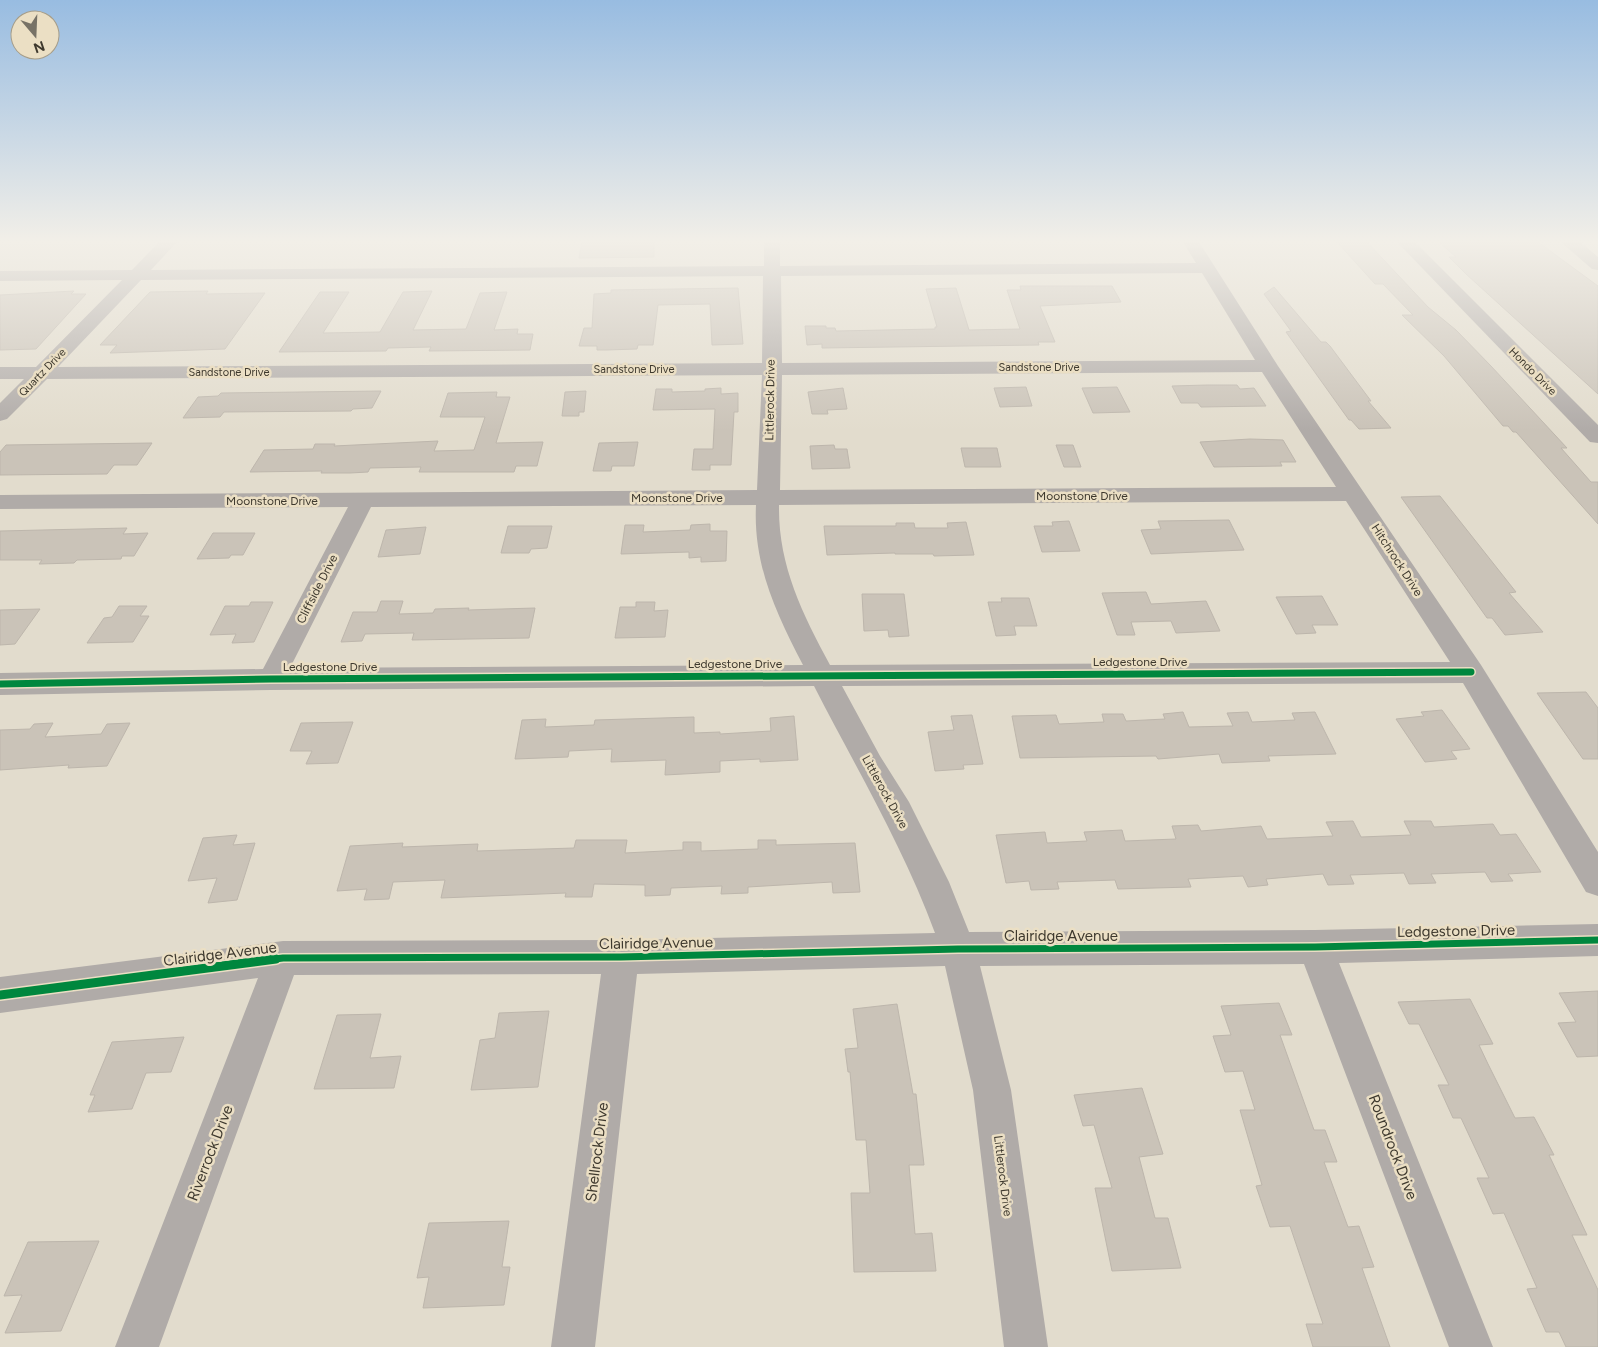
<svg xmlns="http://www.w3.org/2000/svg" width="1598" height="1347" font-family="Figtree,sans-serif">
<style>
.building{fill:#cac3b8;stroke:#bdb6ac}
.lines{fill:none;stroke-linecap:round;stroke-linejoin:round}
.minor{fill:#b0aba8;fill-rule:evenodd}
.cycleway-far1-casing{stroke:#ebdfc4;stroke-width:10}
.cycleway-casing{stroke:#ebdfc4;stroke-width:12}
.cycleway-far1{stroke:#00873e;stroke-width:7}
.cycleway{stroke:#00873e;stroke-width:9}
.labels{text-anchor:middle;stroke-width:5;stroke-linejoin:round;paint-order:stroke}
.far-street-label{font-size:11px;fill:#3e392e;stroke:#ebdfc4}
.street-label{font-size:12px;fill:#3e392e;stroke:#ebdfc4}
.near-street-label{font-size:15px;fill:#3e392e;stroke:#ebdfc4}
</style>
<rect width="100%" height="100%" fill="#e2dccd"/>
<g class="building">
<polygon points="582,242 654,242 654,257 579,258"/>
<polygon points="1337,242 1367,242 1428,307 1456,330 1491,366 1567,448 1561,448 1591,482 1598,482 1598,524 1516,432 1513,432 1508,426 1503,426 1444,356 1402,315 1413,315 1383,284 1375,284"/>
<polygon points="1439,242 1538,242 1598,286 1598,394 1466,274 1449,257 1456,257"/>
<polygon points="1020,286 1112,286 1121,302 1040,306 1055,342 1038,342 1039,345 822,348 822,344 807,345 805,326 826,326 826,328 835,328 836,331 935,329 935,327 937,327 926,289 956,288 969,330 1020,329 1007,290 1021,290"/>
<polygon points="1274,287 1321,342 1326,342 1330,346 1371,401 1368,401 1391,428 1359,429 1351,420 1349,420 1286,332 1291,331 1264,294"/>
<polygon points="738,288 743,344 712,345 710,304 658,305 653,345 638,345 637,349 606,350 597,350 597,346 579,346 584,328 592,328 594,294 611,293 611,290"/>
<polygon points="74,291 71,294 86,294 36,349 0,350 0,295"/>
<polygon points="208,291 206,294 265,293 225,349 110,353 117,345 100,345 150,292"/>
<polygon points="432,291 413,330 466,329 480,293 507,292 494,330 518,329 517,334 533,334 530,350 429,351 431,347 388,348 386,351 279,352 320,292 349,292 323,333 380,332 403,292"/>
<polygon points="1207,385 1237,385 1240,389 1254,388 1266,406 1201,407 1198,403 1181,403 1172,386"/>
<polygon points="1026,387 1032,406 1000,407 994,388"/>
<polygon points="1117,387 1130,412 1093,413 1082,388"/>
<polygon points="721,388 721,394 738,393 738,412 734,412 731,465 710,465 710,470 692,470 694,449 713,449 715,409 653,410 656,389 672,389 672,392 705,391 705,389"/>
<polygon points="843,388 847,409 827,410 828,414 812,414 808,392"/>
<polygon points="381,391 372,408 353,409 351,411 224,412 220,417 183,418 198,397 218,396 221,393"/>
<polygon points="586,391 584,412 579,412 579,416 562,416 565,392"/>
<polygon points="497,392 496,397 510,397 496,443 543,442 537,466 516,466 514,472 419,472 421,467 370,468 368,472 350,473 321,473 322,471 250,472 264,450 313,449 315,444 335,444 334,446 438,441 434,451 474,450 485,417 440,417 448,393"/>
<polygon points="1250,439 1283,440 1296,462 1280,462 1282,466 1214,467 1200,442"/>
<polygon points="638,442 634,466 612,466 611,471 593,471 599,443"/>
<polygon points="152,443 137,465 114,465 107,474 0,475 0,452 6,445"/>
<polygon points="834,445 835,449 847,449 850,468 812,469 810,446"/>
<polygon points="1056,445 1073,445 1081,467 1064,467"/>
<polygon points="961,448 997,448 1001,467 965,467"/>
<polygon points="1440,496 1516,592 1509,593 1543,632 1505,635 1492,618 1487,618 1401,497"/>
<polygon points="1229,520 1244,550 1151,554 1141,530 1161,529 1158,521"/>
<polygon points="1069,521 1080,551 1042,552 1034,526 1053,526 1052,522"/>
<polygon points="966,522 974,555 934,556 933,554 895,554 895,553 827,555 824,526 896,526 896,523 914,523 915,528 948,528 947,523"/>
<polygon points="710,524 710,531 727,531 726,561 701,562 701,557 689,558 689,552 621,554 625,525 644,525 643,532 690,530 691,525"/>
<polygon points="508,526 552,526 547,548 531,549 529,553 501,553"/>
<polygon points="426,527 420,554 378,557 386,530"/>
<polygon points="127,528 123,534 148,533 134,556 122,556 121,559 77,560 74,563 39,564 42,560 0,560 0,531"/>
<polygon points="213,533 255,533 243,555 231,555 229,558 197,559"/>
<polygon points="1146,592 1151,604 1206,601 1220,631 1176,633 1171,621 1131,622 1135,635 1117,635 1102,593"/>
<polygon points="862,594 904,594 909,636 889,637 888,630 864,631"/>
<polygon points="1322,596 1338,625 1312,625 1316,633 1296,634 1276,597"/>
<polygon points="1001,598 1029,598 1037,626 1014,626 1016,635 996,636 988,602 1002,602"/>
<polygon points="381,601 403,601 399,614 433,613 435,609 469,608 468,610 535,608 529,638 412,640 414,633 365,634 362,641 341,642 353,612 377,612"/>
<polygon points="251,602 273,602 254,642 232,643 236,634 210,635 225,606 249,606"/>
<polygon points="636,602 655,602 654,611 668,610 665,637 615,638 620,607 636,607"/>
<polygon points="119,606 147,606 140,616 149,616 133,642 87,643 104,618 112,617"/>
<polygon points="40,609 15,644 0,645 0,610"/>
<polygon points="1586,692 1598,708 1598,759 1583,759 1537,693"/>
<polygon points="1442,710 1470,749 1451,751 1457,759 1425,762 1396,719 1424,716 1421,712"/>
<polygon points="1183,712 1189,727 1233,726 1227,713 1248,712 1252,722 1295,720 1292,713 1315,712 1336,754 1268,756 1270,761 1222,763 1219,754 1158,759 1156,756 1020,758 1012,716 1056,715 1059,724 1104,722 1102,714 1123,714 1126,721 1165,719 1163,714"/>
<polygon points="972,715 983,764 963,765 964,769 935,771 928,732 954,730 951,716"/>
<polygon points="794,716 798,760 760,762 760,759 720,761 720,772 665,775 666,760 611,762 612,749 569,751 568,757 515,759 522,720 546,719 545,727 594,725 595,720 694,717 694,733 720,732 720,734 771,731 770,718"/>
<polygon points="353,722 338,763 306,764 312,751 290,751 301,723"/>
<polygon points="53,723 45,737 101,734 107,724 130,723 107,766 68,768 69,765 0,770 0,730 30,729 34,724"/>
<polygon points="1353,821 1361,837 1411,835 1404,821 1431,821 1434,827 1493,824 1500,835 1516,834 1541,872 1508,874 1513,881 1491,882 1485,872 1431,874 1436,883 1409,884 1404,873 1350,875 1354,884 1328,885 1323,874 1266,879 1268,885 1248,887 1243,876 1188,879 1191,887 1118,889 1115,880 1057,882 1059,889 1031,890 1029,881 1006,883 996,835 1045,832 1047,843 1087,841 1084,832 1122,830 1125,841 1176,839 1172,826 1198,825 1201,831 1261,826 1267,839 1333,836 1326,822"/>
<polygon points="237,835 233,845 255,843 237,900 208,903 217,878 188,881 203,838"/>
<polygon points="576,840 627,840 625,853 683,850 683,842 701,842 701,851 758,849 758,840 776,840 776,845 855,843 860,892 833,893 832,882 748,887 748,893 721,894 722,886 671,888 670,895 645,896 645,885 594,884 592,897 565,897 566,893 441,898 445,880 393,882 389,899 364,900 367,889 337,891 350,846 403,843 402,847 478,844 477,851 574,848"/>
<polygon points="1598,991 1598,1056 1577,1057 1558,1023 1576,1022 1559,993"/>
<polygon points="1470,999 1493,1044 1479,1045 1488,1064 1515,1118 1534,1117 1554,1155 1549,1155 1587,1235 1572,1235 1598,1290 1598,1347 1566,1347 1559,1332 1546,1332 1527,1289 1537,1288 1504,1213 1493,1214 1477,1178 1489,1178 1461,1118 1453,1118 1438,1085 1449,1085 1419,1024 1409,1024 1398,1002"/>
<polygon points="1279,1003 1292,1035 1280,1035 1314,1130 1325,1130 1337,1162 1324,1162 1348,1227 1359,1226 1374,1267 1362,1268 1390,1347 1313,1347 1306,1324 1323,1324 1290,1226 1270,1227 1256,1186 1262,1185 1240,1110 1255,1110 1243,1071 1225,1072 1213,1036 1231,1035 1221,1006"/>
<polygon points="897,1004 913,1094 916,1094 924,1165 909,1165 915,1234 932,1233 936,1271 854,1272 851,1193 870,1193 866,1140 856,1140 850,1072 848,1072 845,1049 858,1048 853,1009"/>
<polygon points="549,1011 538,1087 471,1090 480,1040 495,1038 499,1013"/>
<polygon points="381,1014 370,1058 401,1056 394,1088 314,1089 337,1015"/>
<polygon points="184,1037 171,1072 146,1073 132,1109 88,1112 95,1095 90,1095 112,1042"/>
<polygon points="1142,1088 1163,1154 1139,1157 1155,1218 1168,1218 1181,1268 1112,1271 1095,1188 1112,1188 1094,1125 1083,1126 1074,1095"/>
<polygon points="509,1221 502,1267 510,1267 504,1305 423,1308 429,1277 417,1278 429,1223"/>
<polygon points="99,1241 61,1331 5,1333 22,1295 4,1296 28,1242"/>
</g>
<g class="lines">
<g class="minor">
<path d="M159,242H177L151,270L764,266V242H780V266L1196,263L1183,242H1199L1278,366L1481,665L1598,852V896L1586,892L1463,683L842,686L880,756L909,802L949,882L969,932L1315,930L1598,924V956L1339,963L1493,1347H1449L1304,964L980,966L1011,1090L1048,1347H1004L973,1090L945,966L637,974L595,1347H551L601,974L294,975L159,1347H115L258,978L0,1013V977L283,941L621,940L935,933C903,846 856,768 814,686L271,690L0,695V673L263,669L348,507L0,509V495L757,490L762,375L47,379L7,419L0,421V403L24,379H0V367H36L122,280L0,281V271L132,270ZM1202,273L1255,360L782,363L781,276ZM763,276L762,363L58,367L141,280ZM1262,372L1336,487L780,490L782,375ZM1346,501L1450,662L830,665C802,613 778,565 779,505ZM756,505C753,565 776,613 803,665L290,668L371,507Z"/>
<polygon points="1397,242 1415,242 1598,425 1598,443 1590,442"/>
<polygon points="1561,242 1580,242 1598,257 1598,270 1592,269"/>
</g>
<defs>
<g id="cycleway-far1">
<polyline points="0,684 271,679 1471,672"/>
<polyline points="267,960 283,958 621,957 958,949 1315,947 1598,940"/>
</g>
<polyline id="cycleway" points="0,995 276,959"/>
</defs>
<use href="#cycleway-far1" class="cycleway-far1-casing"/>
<use href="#cycleway" class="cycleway-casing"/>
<use href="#cycleway-far1" class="cycleway-far1"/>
<use href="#cycleway" class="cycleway"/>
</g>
<linearGradient id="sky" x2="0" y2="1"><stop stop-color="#98bce1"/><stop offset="0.56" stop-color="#f2efe8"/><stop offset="1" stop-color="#f2efe8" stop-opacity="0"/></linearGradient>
<rect width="1598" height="431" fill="url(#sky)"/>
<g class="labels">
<g class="far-street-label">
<text x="1039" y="371">Sandstone Drive</text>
<text x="634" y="373">Sandstone Drive</text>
<text transform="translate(1533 371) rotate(45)" y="4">Hondo Drive</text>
<text transform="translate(42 372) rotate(-46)" y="4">Quartz Drive</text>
<text x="229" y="376">Sandstone Drive</text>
</g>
<g class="street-label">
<text transform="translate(770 400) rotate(-89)" y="4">Littlerock Drive</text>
<text x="1082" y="500">Moonstone Drive</text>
<text x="677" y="502">Moonstone Drive</text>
<text x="272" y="505">Moonstone Drive</text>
<text transform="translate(1397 560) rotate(57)" y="4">Hitchrock Drive</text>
<text transform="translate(317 589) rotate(-63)" y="4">Cliffside Drive</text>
<text x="1140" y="666">Ledgestone Drive</text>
<text x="735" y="668">Ledgestone Drive</text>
<text x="330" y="671">Ledgestone Drive</text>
<text transform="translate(885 792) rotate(61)" y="4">Littlerock Drive</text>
<text transform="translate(1003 1176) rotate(83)" y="4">Littlerock Drive</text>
</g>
<g class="near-street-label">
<text transform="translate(1456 931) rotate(-1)" y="5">Ledgestone Drive</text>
<text x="1061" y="941">Clairidge Avenue</text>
<text transform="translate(656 943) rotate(-1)" y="5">Clairidge Avenue</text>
<text transform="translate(220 954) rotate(-7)" y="5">Clairidge Avenue</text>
<text transform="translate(1393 1147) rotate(69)" y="5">Roundrock Drive</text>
<text transform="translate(597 1152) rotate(-83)" y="5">Shellrock Drive</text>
<text transform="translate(210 1153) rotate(-69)" y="5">Riverrock Drive</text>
</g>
</g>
<g transform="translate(35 35) rotate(161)"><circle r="24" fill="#ebdfc4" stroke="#a69d88"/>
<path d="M0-4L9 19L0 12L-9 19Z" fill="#777266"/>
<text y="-8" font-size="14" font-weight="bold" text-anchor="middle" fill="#3e392e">N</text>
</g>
</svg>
